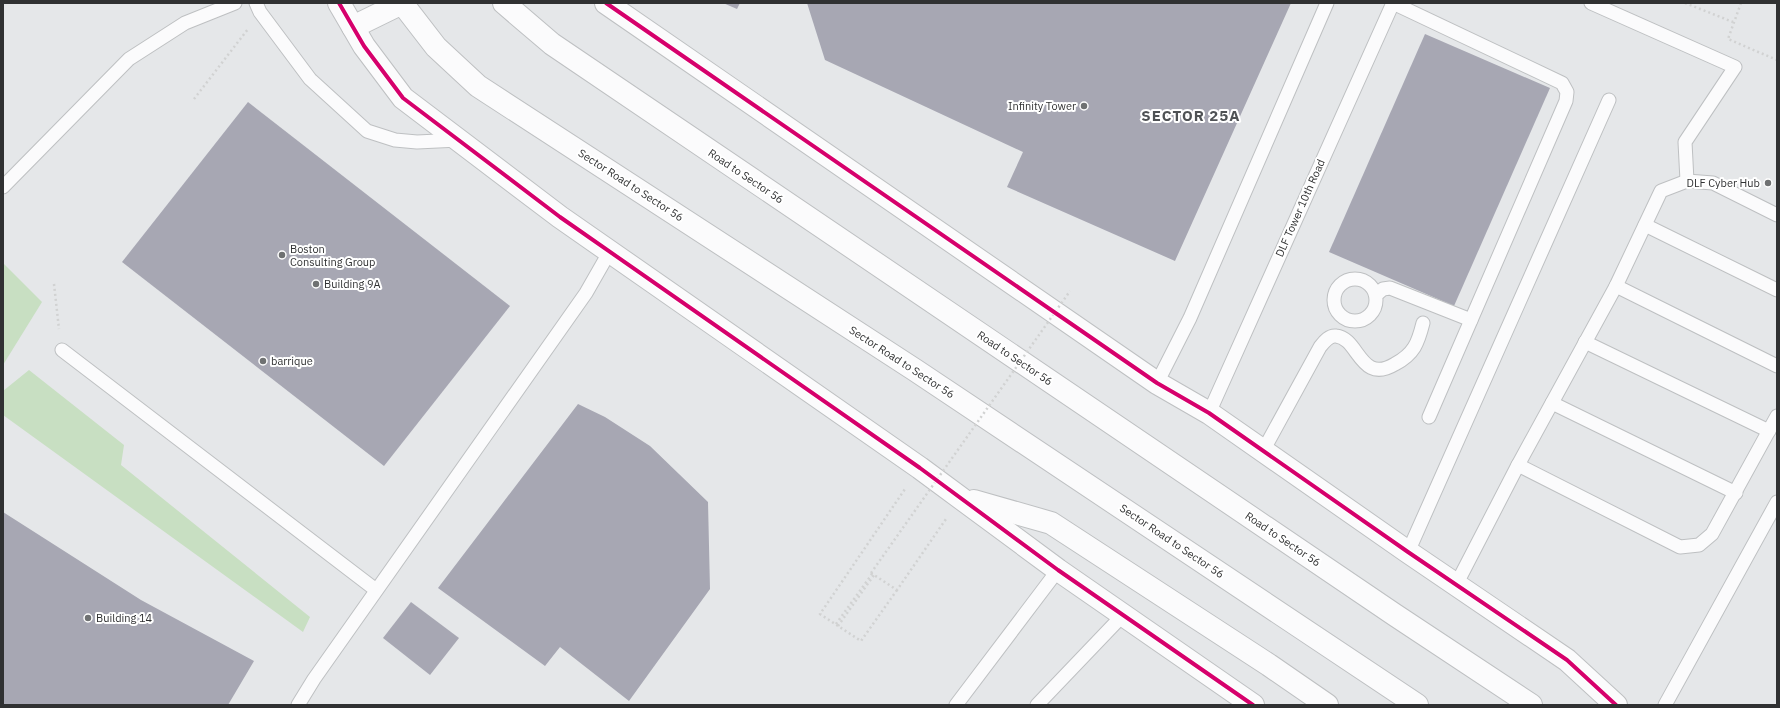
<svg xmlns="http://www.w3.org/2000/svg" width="1780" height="708" font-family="'IBM Plex Sans',sans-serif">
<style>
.green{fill:#c8dfc2}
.building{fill:#a7a7b3}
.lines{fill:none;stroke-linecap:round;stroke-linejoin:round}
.lane-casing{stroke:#bec0c2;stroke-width:15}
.secondary-casing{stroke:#bec0c2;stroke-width:24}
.path{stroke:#d1d2d2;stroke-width:2.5;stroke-dasharray:2 3;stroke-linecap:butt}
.lane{stroke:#fbfbfc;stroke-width:13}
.secondary{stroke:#fbfbfc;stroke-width:22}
.path-bridge{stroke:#d1d2d2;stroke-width:2.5;stroke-dasharray:2 3;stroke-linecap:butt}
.cycleway-casing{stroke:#fff;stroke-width:6}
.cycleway{stroke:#d6006c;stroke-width:4}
.poi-dot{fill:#6f7172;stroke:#fff;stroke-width:1.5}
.labels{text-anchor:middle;stroke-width:4;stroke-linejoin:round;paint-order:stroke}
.poi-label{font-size:11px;fill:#303132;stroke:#fff;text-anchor:start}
.street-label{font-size:11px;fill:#303132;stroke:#fff}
.district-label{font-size:15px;font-weight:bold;letter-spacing:1px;fill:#4f5255;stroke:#fff}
</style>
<rect width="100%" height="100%" fill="#e5e7e9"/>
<g class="green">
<polygon points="3,263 42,302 3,365"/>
<polygon points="29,370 124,445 121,465 310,617 303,632 3,415 3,391"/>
</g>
<g class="building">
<polygon points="723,3 740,3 737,9"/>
<polygon points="807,3 1291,3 1175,261 1007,187 1023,152 825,60"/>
<polygon points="1425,34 1550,88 1454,306 1329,252"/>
<polygon points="248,102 510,306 384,466 122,262"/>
<polygon points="578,404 605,417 650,446 708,502 710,589 629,701 560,647 545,666 438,588"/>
<polygon points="3,512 141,600 254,661 228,705 3,705"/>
<polygon points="411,602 459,638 430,675 383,638"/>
</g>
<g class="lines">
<defs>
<g id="lane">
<polyline points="256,3 260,12 310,79 367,131 395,140 417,142 459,140"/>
<polyline points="1393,3 1562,83 1567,92 1566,101 1429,417"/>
<polyline points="1591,3 1735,67 1685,142 1687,181"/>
<polyline points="3,187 129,59 185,23 235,3"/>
<polyline points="1645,225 1777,290"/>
<circle cx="1355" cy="300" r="21"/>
<polyline points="1616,286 1777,366"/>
<polyline points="1376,295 1383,289 1390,288 1471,320"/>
<polyline points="1585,342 1769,431"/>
<polyline points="62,350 376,590"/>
<polyline points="1157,383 1190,318 1327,3"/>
<polyline points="1552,403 1736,493"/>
<polyline points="1209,413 1393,3"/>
<path d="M1263,451L1320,347C1324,342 1329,335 1336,336C1359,338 1360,385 1395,364C1414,354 1418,343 1423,323"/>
<polyline points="1518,465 1680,547 1699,545 1712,534 1777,416"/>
<polyline points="1408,552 1609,100"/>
<polyline points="1456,585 1518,465 1616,286 1661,191 1687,181 1713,183 1777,215"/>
<polyline points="298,705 314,679 586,293 610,251"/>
<polyline points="956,705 1058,570"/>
<polyline points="1037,705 1123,615"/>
<polyline points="1665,705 1777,502"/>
</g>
<g id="secondary">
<polyline points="339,3 364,46 403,98 560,217 920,468 1058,570 1253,705"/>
<polyline points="402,3 436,47 478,86 915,370 1417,705"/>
<polyline points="504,3 552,44 1395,615 1531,705"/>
<polyline points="606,3 1157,383 1209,413 1408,552 1567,660 1616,705"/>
<polyline points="353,27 402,3"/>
<polyline points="974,501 1051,523 1269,665 1327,705"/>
</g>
</defs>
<use href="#lane" class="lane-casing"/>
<use href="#secondary" class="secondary-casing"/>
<g class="path">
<polyline points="1685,3 1733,22"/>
<polyline points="1741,3 1728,39 1777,60"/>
<polyline points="194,99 248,29"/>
<polyline points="54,284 59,329"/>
<polyline points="871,573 897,590 946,519"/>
<polyline points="897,590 861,641 820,614 905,489"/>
<polyline points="836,624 872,574"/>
<polyline points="838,626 874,575"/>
</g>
<use href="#lane" class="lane"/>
<use href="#secondary" class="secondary"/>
<polyline class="path-bridge" points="871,573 1070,291"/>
<defs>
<g id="cycleway">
<polyline points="339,3 364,46 403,98 560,217 920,468 1058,570 1253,705"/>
<polyline points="606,3 1157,383 1209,413 1408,552 1567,660 1616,705"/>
</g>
</defs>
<use href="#cycleway" class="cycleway-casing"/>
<use href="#cycleway" class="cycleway"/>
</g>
<g class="poi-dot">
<circle cx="1084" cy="106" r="4"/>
<circle cx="1768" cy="183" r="4"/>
<circle cx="282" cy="255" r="4"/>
<circle cx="316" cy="284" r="4"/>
<circle cx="263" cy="361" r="4"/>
<circle cx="88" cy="618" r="4"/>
</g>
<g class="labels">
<g class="poi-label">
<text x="1076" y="110" text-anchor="end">Infinity Tower</text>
<text x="1760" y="187" text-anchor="end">DLF Cyber Hub</text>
<text x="290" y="253">Boston<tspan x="290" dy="13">Consulting Group</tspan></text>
<text x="324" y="288">Building 9A</text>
<text x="271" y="365">barrique</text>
<text x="96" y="622">Building 14</text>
</g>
<g class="street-label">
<text transform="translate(746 176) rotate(34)" y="4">Road to Sector 56</text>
<text transform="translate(631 185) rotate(33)" y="4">Sector Road to Sector 56</text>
<text transform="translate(1300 208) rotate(-66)" y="4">DLF Tower 10th Road</text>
<text transform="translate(1015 358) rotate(34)" y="4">Road to Sector 56</text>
<text transform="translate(902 362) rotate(33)" y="4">Sector Road to Sector 56</text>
<text transform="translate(1283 539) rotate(34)" y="4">Road to Sector 56</text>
<text transform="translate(1172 541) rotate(34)" y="4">Sector Road to Sector 56</text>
</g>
<g class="district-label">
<text x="1191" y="121">SECTOR 25A</text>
</g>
</g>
<rect width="1780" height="708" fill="none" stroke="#303132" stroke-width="8"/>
</svg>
